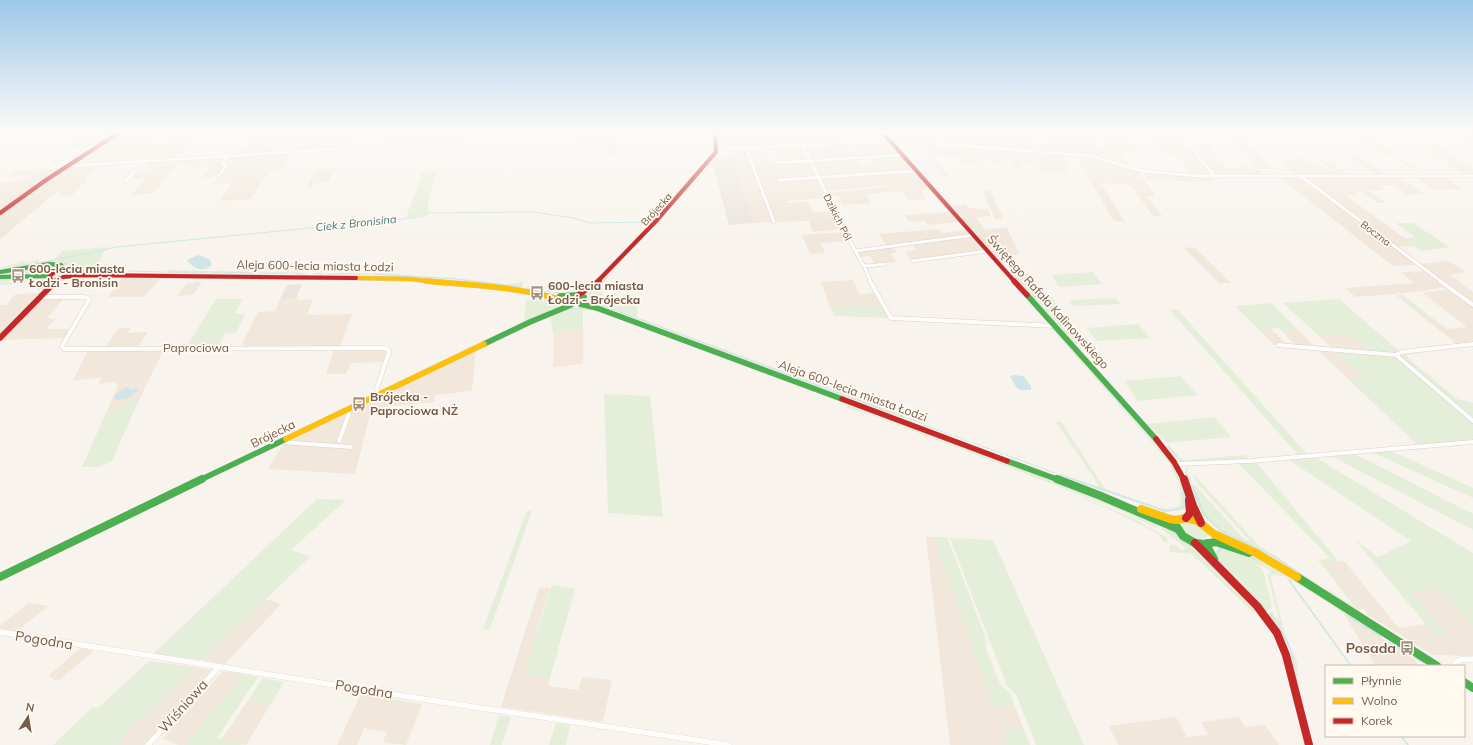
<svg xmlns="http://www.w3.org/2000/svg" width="1473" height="745" font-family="Mulish,sans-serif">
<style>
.residential{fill:#f1e7db}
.commercial{fill:#f5e7de}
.industrial{fill:#ebe4de}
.education{fill:#f5ecf4}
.green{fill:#e5eed8}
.water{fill:#cfe5e8}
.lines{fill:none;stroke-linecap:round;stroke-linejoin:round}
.stream-far1{stroke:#cfe5e8;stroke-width:1}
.stream{stroke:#cfe5e8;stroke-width:1.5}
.street-far2-casing{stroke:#d7d1cb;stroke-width:4}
.street-far1-casing{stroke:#d7d1cb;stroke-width:5}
.street-casing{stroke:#d7d1cb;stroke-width:6}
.fast-far2-casing{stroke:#d7d0ca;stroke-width:5}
.fast-far1-casing{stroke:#d7d0ca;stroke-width:6}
.fast-casing{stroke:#d7d0ca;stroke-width:8}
.slow-far2-casing{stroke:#d7d0ca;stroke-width:5}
.slow-far1-casing{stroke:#d7d0ca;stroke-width:6}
.slow-casing{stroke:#d7d0ca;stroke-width:8}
.jam-far2-casing{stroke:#d7d0ca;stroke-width:5}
.jam-far1-casing{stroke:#d7d0ca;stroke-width:6}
.jam-casing{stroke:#d7d0ca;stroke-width:8}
.street-far2{stroke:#fefdfc;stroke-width:3}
.street-far1{stroke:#fefdfc;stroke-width:4}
.street{stroke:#fefdfc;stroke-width:5.5}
.fast-far2{stroke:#4caf50;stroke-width:4}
.fast-far1{stroke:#4caf50;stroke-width:5.5}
.fast{stroke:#4caf50;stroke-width:8}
.slow-far2{stroke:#ffc107;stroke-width:4}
.slow-far1{stroke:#ffc107;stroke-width:5.5}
.slow{stroke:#ffc107;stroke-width:8}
.jam-far2{stroke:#c62828;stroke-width:4}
.jam-far1{stroke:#c62828;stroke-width:5.5}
.jam{stroke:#c62828;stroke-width:8}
.labels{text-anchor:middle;stroke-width:3.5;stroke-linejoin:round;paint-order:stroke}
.far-street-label{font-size:10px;fill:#765c4d;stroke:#fff9f0}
.far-water-label{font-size:11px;font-style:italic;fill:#437782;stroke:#fff9f0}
.street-label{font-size:12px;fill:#765c4d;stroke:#fff9f0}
.poi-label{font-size:12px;font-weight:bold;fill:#765c4d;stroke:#fff9f0;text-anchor:start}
.near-street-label{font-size:14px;fill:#765c4d;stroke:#fff9f0}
.near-poi-label{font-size:14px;font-weight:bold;fill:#765c4d;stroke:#fff9f0;text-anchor:end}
</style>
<rect width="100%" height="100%" fill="#f8f4ed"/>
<g class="residential">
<polygon points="83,132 117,132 94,147 65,149 78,137 29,140 35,136 81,134"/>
<polygon points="121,132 153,132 144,139 155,139 150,143 155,143 148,149 191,146 172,158 71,164"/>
<polygon points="265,132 283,132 257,152 236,154"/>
<polygon points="317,132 361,132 344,148 294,151"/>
<polygon points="413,132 442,132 432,142 401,144"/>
<polygon points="622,132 713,132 713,137 688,139 686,134 614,138 615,156 608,156 606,140 593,140 593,145 579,146 579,135"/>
<polygon points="892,132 926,132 936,142 899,139"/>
<polygon points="938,132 980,133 980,132 989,132 993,141 1001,141 1000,136 1028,137 1030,143 1052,144 1051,141 1063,142 1065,146 1070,146 1066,137 1080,138 1090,154 949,143"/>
<polygon points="1078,132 1086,132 1096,147 1107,149 1102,140 1126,141 1133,144 1139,152 1120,151 1130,166 1093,155"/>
<polygon points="1448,132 1473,132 1473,145 1470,145"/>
<polygon points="1162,137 1183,139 1213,176 1194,175 1177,155 1163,155 1151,140 1164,140"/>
<polygon points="888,141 900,155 811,160 804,146 847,143 851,150 859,150 855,143"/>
<polygon points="1232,141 1244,141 1275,169 1257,169"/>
<polygon points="919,143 1064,154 1070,165 1065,165 1069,173 1042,173 1037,165 1020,164 1023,169 1014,169 1010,161 1001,160 1003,165 995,164 992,159 977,158 979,165 963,165 958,156 933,155 950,177 945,177"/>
<polygon points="1190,144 1208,145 1227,168 1240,168 1238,165 1246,165 1251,170 1259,170 1265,176 1216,176"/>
<polygon points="1418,144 1435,144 1473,169 1473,174 1464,174"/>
<polygon points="801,146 808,160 780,162 773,147"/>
<polygon points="748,148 763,148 771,164 808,161 825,198 787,201 787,203 807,201 813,212 832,211 841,229 813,232 809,221 776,222"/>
<polygon points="731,149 746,149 773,222 754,223"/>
<polygon points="294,152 283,170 270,171 251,199 220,201 232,183 213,184 219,177 202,178 212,165 195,167 185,167 187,164 177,165 153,193 132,195 146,178 128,179 133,173 151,172 154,168 143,169 151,161"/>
<polygon points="1344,153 1355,153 1386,175 1375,175"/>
<polygon points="1075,155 1092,157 1138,171 1155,196 1147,196 1162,216 1153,216 1131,185 1101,183 1125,222 1114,221"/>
<polygon points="900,156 913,170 819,176 812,161 856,159 860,166 875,165 871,158"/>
<polygon points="1277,159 1299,159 1339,175 1296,175"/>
<polygon points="1318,159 1329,159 1349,175 1335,172"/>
<polygon points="100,164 84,180 87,180 72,195 60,196 62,191 58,191 0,239 0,215 69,166"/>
<polygon points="62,168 25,192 0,211 0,183 22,181 29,175 9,176 16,171"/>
<polygon points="336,168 329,182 315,183 313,187 306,187 316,169"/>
<polygon points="914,172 929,188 920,189 926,199 908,200 902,191 867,194 871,203 843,205 838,196 829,197 827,193 888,187 886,185 827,191 826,191 820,178"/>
<polygon points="1143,172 1211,177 1215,182 1147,180"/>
<polygon points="1443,176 1463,189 1435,190 1415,177"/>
<polygon points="1279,177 1301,177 1417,265 1393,266"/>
<polygon points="1305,177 1398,177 1424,194 1408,195 1394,185 1379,185 1385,190 1368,190 1386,203 1378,203 1363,192 1354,192 1356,195 1345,195 1415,246 1398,247"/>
<polygon points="982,190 990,190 1003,219 995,219"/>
<polygon points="965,204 969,208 988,209 991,216 976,218 986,230 1007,227 1019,254 997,257 951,206"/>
<polygon points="951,212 959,222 928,225 925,221 909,222 905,215"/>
<polygon points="938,229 942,233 966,230 971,235 887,246 879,234"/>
<polygon points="843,232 848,241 821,243 825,253 810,254 802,235"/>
<polygon points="972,236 984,250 911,260 905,251 916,250 912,244"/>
<polygon points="892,247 897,252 891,254 896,262 875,264 870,256 861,257 857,251"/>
<polygon points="1194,247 1231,283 1219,283 1184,248"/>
<polygon points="1448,261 1466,272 1450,275 1473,292 1473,304 1419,264"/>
<polygon points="1424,271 1446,287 1417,292 1356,297 1345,288 1414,283 1401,272"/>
<polygon points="1027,273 1036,294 1030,294 1013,275"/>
<polygon points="122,278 160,279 144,297 108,297"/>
<polygon points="853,280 859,294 875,293 883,307 829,304 821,282"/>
<polygon points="202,282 193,295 177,296 187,283"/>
<polygon points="1450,289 1473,306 1473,342 1458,345 1424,318 1432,318 1447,329 1467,327 1423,293"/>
<polygon points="40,293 35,298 64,298 47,318 56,319 45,329 69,329 64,338 0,340 0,305 7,305 13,296 17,294"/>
<polygon points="299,298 298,300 313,299 307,315 352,314 340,346 241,346 258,312 275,311 280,299"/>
<polygon points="119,328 131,328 127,333 148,332 138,346 105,347"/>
<polygon points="1271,329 1288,345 1274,345 1259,330"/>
<polygon points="1299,331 1315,347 1296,346 1283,332"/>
<polygon points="1350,334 1369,351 1332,348 1318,335"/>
<polygon points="164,349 138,402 106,413 118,386 114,382 98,384 102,377 73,381 88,350"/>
<polygon points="334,349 385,349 386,351 383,362 351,363 346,374 326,374"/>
<polygon points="1317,349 1334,351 1363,377 1348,379"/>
<polygon points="476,351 472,391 435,395 434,402 372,408 355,474 267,469 284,444"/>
<polygon points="926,537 933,537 994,708 1015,706 1023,728 1002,731 1007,745 950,745"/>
<polygon points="1344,561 1399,628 1426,624 1436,636 1447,635 1410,591 1441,590 1473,627 1473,656 1433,655 1368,615 1364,609 1359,609 1322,563"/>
<polygon points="539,587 550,588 524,674 550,678 548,686 578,690 582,677 612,680 603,722 501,707"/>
<polygon points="265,599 281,604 225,664 202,660"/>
<polygon points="29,603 48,606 16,632 0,629 0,626"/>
<polygon points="1343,613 1414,659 1419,666 1376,666"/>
<polygon points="81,648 94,651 58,681 48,676"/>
<polygon points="195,667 212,670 144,745 115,745"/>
<polygon points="223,671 244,674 185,745 178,745 163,739"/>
<polygon points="361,694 422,704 406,745 383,742 387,732 364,728 357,745 337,745"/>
<polygon points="248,700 270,705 246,745 221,740"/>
<polygon points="1176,717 1187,737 1208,735 1201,722 1239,717 1245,727 1265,725 1279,745 1118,745 1109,726"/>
</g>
<polygon class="commercial" points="583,330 583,364 553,367 554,333"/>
<g class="industrial">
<polygon points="717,132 834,132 841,142 720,148"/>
<polygon points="733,158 754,223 729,225 712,162 714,159"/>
<polygon points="302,284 296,298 280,299 287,285"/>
</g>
<polygon class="education" points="894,142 919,143 945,177 926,178"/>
<g class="green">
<polygon points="283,132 299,132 276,151 257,152"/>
<polygon points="303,132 317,132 294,151 280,151"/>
<polygon points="397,132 413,132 401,144 384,145"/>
<polygon points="442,132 472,132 465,140 432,142"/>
<polygon points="1046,132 1076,132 1080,138 1066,138 1071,146 1065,146 1062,142 1051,141"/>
<polygon points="1350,132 1362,132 1423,174 1416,172 1391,155 1379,154"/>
<polygon points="199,140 191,146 147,149 155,143"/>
<polygon points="438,169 428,202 428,213 424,216 406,218 422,173"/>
<polygon points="1396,223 1413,223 1449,247 1422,251 1405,239 1415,237"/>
<polygon points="107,247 94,270 127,270 124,272 78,272 56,261 2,271 3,269 0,268 26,260 23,263 40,260 38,262 55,259 62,251"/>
<polygon points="50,265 58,267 45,273 0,274"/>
<polygon points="168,270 256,272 255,274 166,273"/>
<polygon points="1093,272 1102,284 1059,287 1051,275"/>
<polygon points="373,273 454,278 508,284 524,282 522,288 455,279 372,275"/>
<polygon points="607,275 608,278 603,284 602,302 604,303 635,306 638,309 637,317 905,416 903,418 592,302 590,300 589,293"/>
<path d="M42,277L46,285C44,289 41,291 36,289L34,283L30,282H0V278Z"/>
<polygon points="1030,294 1050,295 1085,343 1076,344"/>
<polygon points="1396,295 1403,295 1432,318 1424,318"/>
<polygon points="1115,298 1120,304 1074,306 1069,301 1072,300"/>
<polygon points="216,299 243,299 235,313 245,314 236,333 225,334 219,345 187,346"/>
<path d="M536,299H550L558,302C555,314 534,318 524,322L526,300Z"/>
<polygon points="1339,299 1399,351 1394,353 1369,351 1350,334 1318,335 1283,303"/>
<polygon points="1271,303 1299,331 1283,332 1279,328 1259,330 1235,306"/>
<polygon points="829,304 883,307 889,318 834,316"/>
<polygon points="583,307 594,309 592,310 583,310 583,330 553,333 550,315 569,308"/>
<polygon points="1170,310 1178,310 1307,454 1298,455"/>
<polygon points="1138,324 1150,338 1096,341 1087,328"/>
<polygon points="1050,327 1055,328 1163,450 1181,480 1177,480 1169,463 1156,447"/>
<polygon points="1334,351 1395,356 1473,423 1473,441 1418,445 1348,379 1363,377"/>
<polygon points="1406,353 1409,359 1457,399 1473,403 1473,419 1399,358 1399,354"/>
<polygon points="1181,376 1197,395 1138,401 1124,381"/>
<polygon points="604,394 650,396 663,517 608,513"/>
<polygon points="133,401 138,402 112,461 99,467 82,467 106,413"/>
<polygon points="846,404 849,404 1092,495 1169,526 1190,543 1242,594 1257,612 1253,612 1192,554 1169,552 1170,545 1175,545 1183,551 1185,547 1163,530 1160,530 1162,528 1158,525 1156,527 1158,528 1156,528 1122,511 872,415 848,409"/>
<polygon points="1214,417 1231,437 1167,443 1147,424"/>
<polygon points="1056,422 1061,422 1106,490 1159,508 1169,509 1180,506 1180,489 1178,481 1181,482 1187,495 1186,509 1165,512 1059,476 1060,474 1099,488 1094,478"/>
<polygon points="1169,445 1180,458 1185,460 1245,455 1249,460 1183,462 1175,456 1166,446"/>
<polygon points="1391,451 1473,488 1473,498 1374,453"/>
<polygon points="1355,454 1473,514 1473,530 1331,456"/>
<polygon points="1315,457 1473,553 1473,627 1441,590 1410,591 1448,636 1436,636 1355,540 1378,557 1411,541 1289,460"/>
<polygon points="1256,462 1339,562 1323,563 1359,609 1361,614 1323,590 1327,589 1355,607 1318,560 1330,558 1239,464"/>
<polygon points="1193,473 1258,545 1320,585 1318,587 1274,558 1223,534 1199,512 1190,484 1195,485 1245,540 1251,542 1196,482"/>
<polygon points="1081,498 1084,498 1133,518 1167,538 1168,543 1164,542 1158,534 1141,525 1113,511"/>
<polygon points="317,499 346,500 291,550 311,556 202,660 153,654"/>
<polygon points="528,511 532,511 490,629 483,629 526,513"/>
<path d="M1183,521C1197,522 1198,526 1208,534L1206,538C1195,544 1186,534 1179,525Z"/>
<polygon points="933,537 947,537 985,636 986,648 1000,684 1010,693 1015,706 994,708"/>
<polygon points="950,538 993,540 1084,745 1036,745 1016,694 1007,686"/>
<path d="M1222,546L1249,555L1277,569L1383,637L1381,639L1330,604L1285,576L1270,575L1285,633L1297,662L1298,681L1295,680C1293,674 1294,667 1293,661C1289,643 1278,627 1268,613L1273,611L1274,616L1279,619L1267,574L1271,572L1265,567L1256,564L1263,570L1272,607L1269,610L1266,611L1220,564L1215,553L1218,548Z"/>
<polygon points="552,585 575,589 550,678 524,674"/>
<polygon points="149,661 195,667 115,745 53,745 93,707 98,708"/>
<polygon points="244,674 258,677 217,738 243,745 185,745"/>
<polygon points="263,678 284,682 270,705 248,700"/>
<polygon points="499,715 511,717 502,745 490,745"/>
<polygon points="556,723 570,725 566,745 549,745"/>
<polygon points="1023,728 1030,745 1007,745 1002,731"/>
</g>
<g class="water">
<path d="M198,255L209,259L212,265C204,273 193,269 187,260Z"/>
<polygon points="1013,375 1023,376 1031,386 1031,390 1020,390 1016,387 1010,376"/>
<polygon points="126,387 129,387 129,390 136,388 139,390 128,398 117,400 114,398 115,395"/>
</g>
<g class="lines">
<g class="stream-far1">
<polyline points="1214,132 1266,145 1338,174"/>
<polyline points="58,259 117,247 422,217 428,213 534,212 573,218 590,223 653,222"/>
<polyline points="64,263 80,271 124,271"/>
<polyline points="22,266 55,260"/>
<polyline points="129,271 163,272"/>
<path d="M14,272C26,272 45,276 54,266"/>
<polyline points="168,272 208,272"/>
<polyline points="213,272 255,273"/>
<polyline points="259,273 289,273"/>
<polyline points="292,273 305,274"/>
<polyline points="314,274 323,274"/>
<polyline points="327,274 370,274"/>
<polyline points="373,274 455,279 521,287"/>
<polyline points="81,277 102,277"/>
<polyline points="41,278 45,285 42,289"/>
<polyline points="58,282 68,278"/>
<polyline points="27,283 30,284"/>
<polyline points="0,284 25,283"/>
<polyline points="35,284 37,289 41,289"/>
<polyline points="526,288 559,293"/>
<polyline points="593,289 589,295 590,300 593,302 903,417"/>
<polyline points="570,293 587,287"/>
<polyline points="35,299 40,293 39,292"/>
<polyline points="555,309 559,302"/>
<polyline points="568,309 585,308"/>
<polyline points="596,311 616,318"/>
<polyline points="907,418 921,423"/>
<polyline points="894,421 1052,480"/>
<polyline points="924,425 951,435"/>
<polyline points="955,436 967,441"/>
<polyline points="1154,441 1164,453"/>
<polyline points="971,442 1003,454"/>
<polyline points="1168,446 1180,460 1184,462"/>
<polyline points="1006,455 1055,473"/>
<polyline points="1187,467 1186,472 1190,480"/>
<polyline points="1060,475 1076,480"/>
</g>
<g class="stream">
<polyline points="1049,479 1056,482"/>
<polyline points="1073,479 1166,511 1181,509 1184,507 1184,494 1181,483"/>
<polyline points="1190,479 1191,482"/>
<polyline points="1192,486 1205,516 1220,530 1275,557 1316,585"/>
<polyline points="1101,500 1122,509"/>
<polyline points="1173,531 1181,540 1194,547"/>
<polyline points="1221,548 1216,555 1224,567"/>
<polyline points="1249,557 1257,560"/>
<polyline points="1211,565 1235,589"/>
<polyline points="1289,580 1351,666"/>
<polyline points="1241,585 1266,610"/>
<path d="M1270,614C1283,632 1295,650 1294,673"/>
<polyline points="1347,615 1380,636"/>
<polyline points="1389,642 1406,652"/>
<polyline points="1414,657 1424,663"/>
<polyline points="1401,736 1408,745"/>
<polyline points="1304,740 1305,745"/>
</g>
<defs>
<g id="street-far2">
<polyline points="888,140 1091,156 1142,171 1199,176 1473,176"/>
<polyline points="1188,143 1215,177"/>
<polyline points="803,145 844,230 863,265 868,266 885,264"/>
<polyline points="746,148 774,222"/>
<polyline points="717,149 889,141"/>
<polyline points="773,163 902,155"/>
<polyline points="68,166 610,132"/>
<polyline points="219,176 226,166 222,164 228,155"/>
<polyline points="1302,177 1442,282"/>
<polyline points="778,180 916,171"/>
<polyline points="125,182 144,161"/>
<polyline points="855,251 974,235"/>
<polyline points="912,261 988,251"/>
<polyline points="864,266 871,282"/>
</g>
<g id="street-far1">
<polyline points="870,281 891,318 1055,326"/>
<polyline points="1440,281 1473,305"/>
<polyline points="39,297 84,297 88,298 89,300 62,346 64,349 385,348 388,349 389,352 377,388 379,395"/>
<polyline points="1473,344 1402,352 1396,355 1473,421"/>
<polyline points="1278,345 1396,355"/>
<polyline points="339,441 351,408"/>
<polyline points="282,442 351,447"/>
<polyline points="1176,464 1250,461 1473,442"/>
</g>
<g id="street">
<polyline points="0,632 461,705 729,745"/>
<polyline points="1453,666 1459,660 1473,659"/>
<polyline points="148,745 219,667"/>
</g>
<g id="fast-far2">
<polyline points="0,272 49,264 61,265 64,269"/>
<polyline points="0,277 49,276"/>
</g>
<g id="fast-far1">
<polyline points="1027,295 1156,439"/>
<polyline points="560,296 578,295 584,297"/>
<polyline points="580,304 597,308 842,399"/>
<polyline points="484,344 530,322 571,305"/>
<polyline points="1007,461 1059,480"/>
<polyline points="200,480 286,439"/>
</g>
<g id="fast">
<polyline points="1057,479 1101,496 1178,529"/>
<polyline points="1177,527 1183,536 1195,543 1204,544 1216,542 1249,553"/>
<polyline points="1208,543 1208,548 1214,559"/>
<polyline points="0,577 202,479"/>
<polyline points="1297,577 1437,666"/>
<polyline points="1464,682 1473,688"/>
</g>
<polyline id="slow-far2" points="356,278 410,279 436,282"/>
<g id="slow-far1">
<path d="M426,281C473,285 521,287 566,301"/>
<polyline points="286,439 484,344"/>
</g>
<polyline id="slow" points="1141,509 1170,519 1176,520 1186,518 1198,521 1214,534 1256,553 1297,577"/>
<g id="jam-far2">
<polyline points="882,132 1015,282"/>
<polyline points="0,213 46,180 120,132"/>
<polyline points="63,277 82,275 356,278"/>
<polyline points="51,279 49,276 58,270 66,270 69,273"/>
<polyline points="55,282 59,278"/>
<polyline points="597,282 657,220 716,152 715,132"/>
</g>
<g id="jam-far1">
<polyline points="1014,281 1027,295"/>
<polyline points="578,295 599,281"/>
<polyline points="0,338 56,281"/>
<polyline points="842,399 1007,461"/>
<polyline points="1156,439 1174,462 1184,480"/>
</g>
<g id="jam">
<polyline points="1184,479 1193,506 1201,523"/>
<polyline points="1186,518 1190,513 1189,500"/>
<polyline points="1195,543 1257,606 1277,633 1286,655 1309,745"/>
</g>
</defs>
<use href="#street-far2" class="street-far2-casing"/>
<use href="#street-far1" class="street-far1-casing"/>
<use href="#street" class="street-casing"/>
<use href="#fast-far2" class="fast-far2-casing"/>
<use href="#fast-far1" class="fast-far1-casing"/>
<use href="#fast" class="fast-casing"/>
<use href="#slow-far2" class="slow-far2-casing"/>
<use href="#slow-far1" class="slow-far1-casing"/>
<use href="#slow" class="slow-casing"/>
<use href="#jam-far2" class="jam-far2-casing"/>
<use href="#jam-far1" class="jam-far1-casing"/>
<use href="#jam" class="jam-casing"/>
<use href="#street-far2" class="street-far2"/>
<use href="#street-far1" class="street-far1"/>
<use href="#street" class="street"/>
<use href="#fast-far2" class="fast-far2"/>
<use href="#fast-far1" class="fast-far1"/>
<use href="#fast" class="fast"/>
<use href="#slow-far2" class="slow-far2"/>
<use href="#slow-far1" class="slow-far1"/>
<use href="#slow" class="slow"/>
<use href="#jam-far2" class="jam-far2"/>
<use href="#jam-far1" class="jam-far1"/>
<use href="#jam" class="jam"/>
</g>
<linearGradient id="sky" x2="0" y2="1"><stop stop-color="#9ec8e8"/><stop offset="0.56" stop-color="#fcfaf7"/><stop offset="1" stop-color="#fcfaf7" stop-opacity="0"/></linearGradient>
<rect width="1473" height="236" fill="url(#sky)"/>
<defs>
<symbol id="bus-bare" viewBox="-9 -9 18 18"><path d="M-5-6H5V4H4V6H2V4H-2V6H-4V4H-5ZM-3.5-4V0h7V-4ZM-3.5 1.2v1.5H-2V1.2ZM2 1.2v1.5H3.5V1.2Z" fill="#a49185" stroke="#fff9f0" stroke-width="2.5" paint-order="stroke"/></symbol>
</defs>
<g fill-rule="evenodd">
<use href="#bus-bare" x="8" y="266" width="20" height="20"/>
<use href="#bus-bare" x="527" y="283" width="20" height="20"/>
<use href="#bus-bare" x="349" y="394" width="20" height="20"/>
<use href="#bus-bare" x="1397" y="638" width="20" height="20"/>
</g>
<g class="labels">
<g class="far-street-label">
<text transform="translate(656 209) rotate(-48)" y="4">Brójecka</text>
<text transform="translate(838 217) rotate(63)" y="4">Dzikich Pól</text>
<text transform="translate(1376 233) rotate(37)" y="4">Boczna</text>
</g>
<g class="far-water-label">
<text transform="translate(356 223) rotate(-6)" y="4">Ciek z Bronisina</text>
</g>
<g class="street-label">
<text transform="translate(315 266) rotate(1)" y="4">Aleja 600-lecia miasta Łodzi</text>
<text transform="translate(1048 302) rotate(48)" y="4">Świętego Rafała Kalinowskiego</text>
<text x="196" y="352">Paprociowa</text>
<text transform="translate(853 391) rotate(20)" y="4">Aleja 600-lecia miasta Łodzi</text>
<text transform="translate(273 434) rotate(-26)" y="4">Brójecka</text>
</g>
<g class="poi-label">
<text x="29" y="273">600-lecia miasta<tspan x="29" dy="14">Łodzi - Bronisin</tspan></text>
<text x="548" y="290">600-lecia miasta<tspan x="548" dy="14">Łodzi - Brójecka</tspan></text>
<text x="370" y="401">Brójecka -<tspan x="370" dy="14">Paprociowa NŻ</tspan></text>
</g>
<g class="near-street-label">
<text transform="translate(44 640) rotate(9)" y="5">Pogodna</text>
<text transform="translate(364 689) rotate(9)" y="5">Pogodna</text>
<text transform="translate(183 706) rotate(-48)" y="5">Wiśniowa</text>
</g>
<g class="near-poi-label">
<text x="1396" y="653">Posada</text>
</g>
</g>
<rect x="1325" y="665" width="140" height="72" fill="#fff9f0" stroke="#c8baaf"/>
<rect x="1333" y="678" width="20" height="6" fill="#4caf50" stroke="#c8baaf"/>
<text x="1361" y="685" font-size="12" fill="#765c4d">Płynnie</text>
<rect x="1333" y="698" width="20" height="6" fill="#ffc107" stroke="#c8baaf"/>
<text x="1361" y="705" font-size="12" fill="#765c4d">Wolno</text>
<rect x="1333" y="718" width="20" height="6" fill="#c62828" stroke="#c8baaf"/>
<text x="1361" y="725" font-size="12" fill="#765c4d">Korek</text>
<g transform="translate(28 717) rotate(12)" stroke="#fff9f0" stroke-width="3" paint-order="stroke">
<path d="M0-3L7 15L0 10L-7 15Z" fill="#765c4d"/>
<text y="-6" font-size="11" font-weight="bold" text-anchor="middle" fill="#765c4d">N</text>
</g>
</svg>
